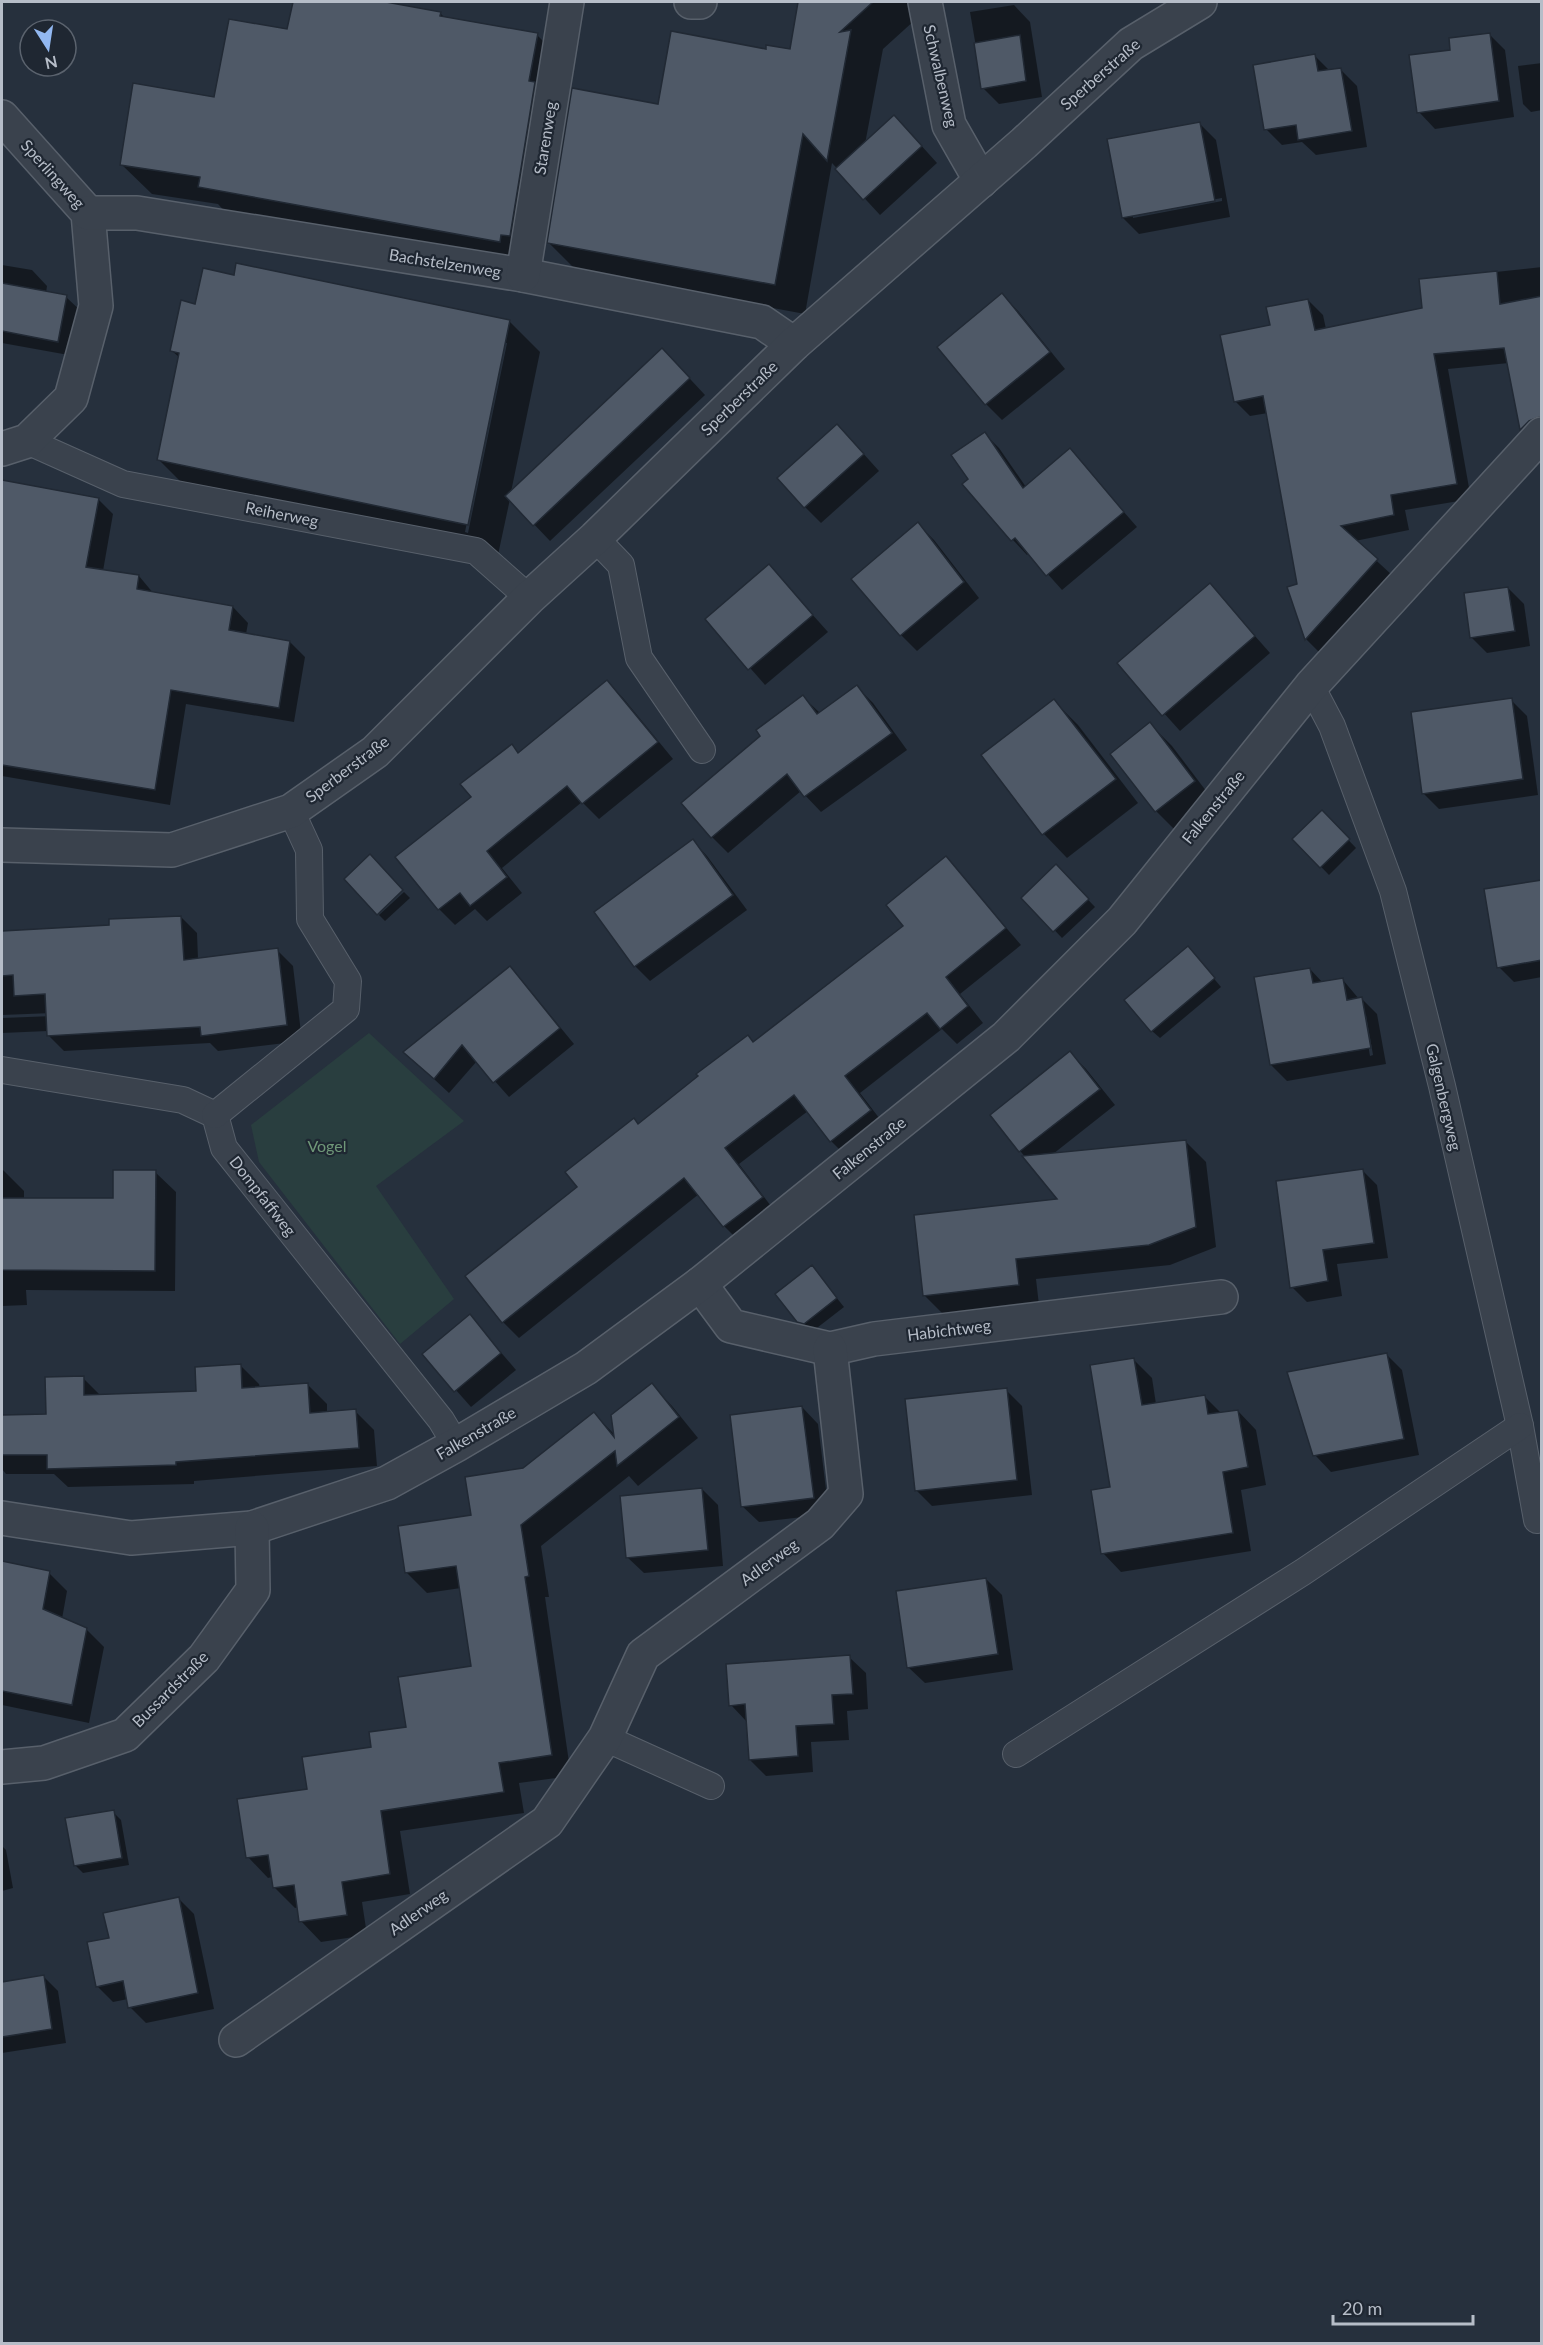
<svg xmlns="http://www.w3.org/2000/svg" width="1543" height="2345" font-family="Lato,sans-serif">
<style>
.green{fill:#293e3f}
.shadow{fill:#0007;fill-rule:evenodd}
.building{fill:#4f5967;stroke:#212934;stroke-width:1.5}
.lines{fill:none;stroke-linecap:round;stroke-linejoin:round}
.service-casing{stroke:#58606b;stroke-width:28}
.minor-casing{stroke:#58606b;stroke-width:36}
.service{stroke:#3a424d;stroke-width:26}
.minor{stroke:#3a424d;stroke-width:33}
.labels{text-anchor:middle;stroke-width:4.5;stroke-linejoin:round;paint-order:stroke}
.street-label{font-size:16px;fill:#b6bdc8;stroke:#1f2732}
.park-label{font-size:16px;fill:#6f9778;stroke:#1f2732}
</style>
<rect width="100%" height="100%" fill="#26303d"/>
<polygon class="green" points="369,1033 464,1121 376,1186 454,1299 400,1344 259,1162 251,1125"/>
<g class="shadow">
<polygon points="294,2 337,2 387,11 440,13 446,19 537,35 567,65 540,265 229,216 218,204 152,194 122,165 216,99 289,31"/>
<polygon points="816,2 919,2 926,10 883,49 865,144 910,133 937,163 880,215 832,163 805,314 578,272 549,243 659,105 767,50 791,51 811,7"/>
<polygon points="1014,5 1030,22 1042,97 999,104 983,88 970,12"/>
<polygon points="1489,34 1505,50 1514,117 1435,129 1419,112 1452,51"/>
<polygon points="1315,56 1330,71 1341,70 1357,86 1367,147 1316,155 1302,142 1282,145 1266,129"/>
<polygon points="1542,63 1542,110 1531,112 1523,104 1518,66"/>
<path d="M1200,124L1216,140L1230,217L1139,234L1123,218ZM1222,198V201L1133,218V214Z"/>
<polygon points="2,265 32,270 47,286 46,293 66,297 82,312 74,356 2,343"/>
<path d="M238,265L510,322L540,352L511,492L678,366L705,395L550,541L510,499L498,555L189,490L158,459L180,358L172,351L196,306L235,277ZM504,343H507L468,533L465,532Z"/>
<polygon points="1542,267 1542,406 1509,363 1448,369 1471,499 1405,510 1409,530 1355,541 1392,575 1321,654 1306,639 1289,588 1298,585 1268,413 1250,416 1235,401 1272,326 1308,300 1323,315 1326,329 1424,309 1421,280"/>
<polygon points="1002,295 1018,311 1065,369 1002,420 986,404"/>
<polygon points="985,434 999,448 1026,487 1070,450 1137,527 1062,590 1029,553 1027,555 1013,540 964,484 970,480"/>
<polygon points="853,442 879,471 821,523 805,507"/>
<polygon points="2,482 98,499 113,514 103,571 139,576 154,594 233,607 248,623 246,634 290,642 305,657 294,722 186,704 170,805 2,776"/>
<polygon points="918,524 934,540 979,598 917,651 901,635"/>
<polygon points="769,566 828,632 765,685 707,619"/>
<polygon points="1210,585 1270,653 1180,731 1119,663"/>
<polygon points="1508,588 1524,604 1530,646 1487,653 1471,637"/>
<polygon points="607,682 623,698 673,759 599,819 582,802 502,868 522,893 487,921 475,909 455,925 439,909 398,858 473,798 511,746 519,754"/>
<polygon points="857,687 873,703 907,750 821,812 801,791 728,853 712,837 762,736 803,697 820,713"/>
<polygon points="1511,700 1527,716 1538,795 1439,809 1423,793"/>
<polygon points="1054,701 1078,725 1138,803 1067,858 1044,834 983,755"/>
<polygon points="1150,724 1172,746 1216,804 1178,833 1156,811"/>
<polygon points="1322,812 1356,848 1329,875 1294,839"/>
<polygon points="693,841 707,856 747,910 650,981 635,966 596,913"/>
<polygon points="946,858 1021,945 960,994 983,1023 957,1044 942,1029 860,1093 886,1127 847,1157 831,1141 808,1111 739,1164 777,1214 740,1242 724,1226 699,1194 519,1338 503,1322 467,1277 579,1188 639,1125 754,1044 906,926"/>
<polygon points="1056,866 1095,907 1062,938 1024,898"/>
<polygon points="1542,881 1542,977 1514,982 1499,967"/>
<polygon points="404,892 410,898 385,921 379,915"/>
<polygon points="181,917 197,933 198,959 277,950 293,966 302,1041 218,1051 210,1043 64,1051 48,1035 48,1031 2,1033 2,1018 53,1016 53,1013 2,1015 2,933 111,927"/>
<polygon points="1195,956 1221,987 1160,1038 1152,1031"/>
<polygon points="510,968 524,983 574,1044 509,1097 477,1061 449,1093 406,1053"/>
<path d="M1310,969L1323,983L1343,980L1359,999L1361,998L1377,1014L1386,1064L1287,1081L1271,1065ZM1363,1015H1366L1373,1055L1370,1056Z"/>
<polygon points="1070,1053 1086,1069 1115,1105 1053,1154 1185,1141 1206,1162 1216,1247 1170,1265 1036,1279 1039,1305 945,1316 924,1295 1060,1200 992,1116"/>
<polygon points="3,1170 24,1191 24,1199 114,1200 155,1172 176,1192 175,1291 26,1290 27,1305 2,1306 2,1171"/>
<polygon points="1363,1171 1377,1185 1388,1258 1337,1264 1342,1296 1307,1302 1292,1287"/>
<polygon points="812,1267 844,1307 813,1331 807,1329 798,1321"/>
<polygon points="470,1316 516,1370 471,1407 424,1354"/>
<polygon points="1386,1354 1402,1370 1419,1455 1331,1472 1315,1455"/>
<polygon points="1133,1359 1152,1378 1156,1404 1205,1397 1222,1414 1238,1411 1256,1430 1266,1485 1241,1490 1251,1551 1121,1572 1103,1553"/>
<polygon points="240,1365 259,1384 260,1388 307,1384 327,1404 327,1413 355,1411 374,1430 377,1466 194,1481 194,1484 68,1487 54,1474 6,1474 2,1469 2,1416 47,1416 83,1378 101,1396 198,1393"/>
<polygon points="651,1385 672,1406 698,1438 638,1486 629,1476 541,1546 549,1597 545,1597 571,1776 519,1783 524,1813 400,1831 410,1894 362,1902 367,1935 321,1942 301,1921 299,1907 295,1908 274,1887 272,1877 268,1878 248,1857 309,1790 408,1728 473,1667 461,1588 427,1593 406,1572 473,1517 523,1470 594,1414 615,1435"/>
<polygon points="1006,1390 1022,1406 1032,1495 932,1506 916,1490"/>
<polygon points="802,1407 818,1424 829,1514 759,1522 742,1506"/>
<polygon points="702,1489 718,1505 723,1566 644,1573 627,1557"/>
<polygon points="3,1563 49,1573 67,1591 62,1619 86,1629 104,1647 89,1723 2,1705"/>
<polygon points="986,1579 1002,1595 1013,1670 925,1683 908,1667"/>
<polygon points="849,1657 866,1673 868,1709 847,1711 849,1740 811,1742 813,1772 766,1776 750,1760 747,1722 731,1705"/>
<polygon points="113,1812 121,1820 129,1865 83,1873 76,1866"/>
<polygon points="2,1846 6,1850 13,1888 2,1891"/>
<polygon points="178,1898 194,1914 214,2009 146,2023 130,2007 128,1999 113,2002 97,1986 111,1939"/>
<polygon points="44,1977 58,1991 66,2043 2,2053 2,1983"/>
</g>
<g class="building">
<polygon points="293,2 386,2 441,12 440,16 538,33 529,81 535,82 510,236 501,235 500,242 198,187 200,177 120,165 133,83 214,97 229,19 287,29"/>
<polygon points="798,2 873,2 840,32 851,30 827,161 803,134 775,285 547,243 572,88 658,104 671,31 766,49 766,45 790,49"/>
<polygon points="1490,33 1499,101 1417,113 1409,55 1450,50 1449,38"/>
<polygon points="1020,35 1026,81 981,89 974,43"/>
<polygon points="1315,54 1318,71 1341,68 1352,131 1298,140 1296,125 1264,130 1253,65"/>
<polygon points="894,115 922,146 863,200 835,169"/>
<polygon points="1200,122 1215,201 1122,218 1107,139"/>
<polygon points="236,263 510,320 468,525 157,460 179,353 170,351 181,300 195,304 203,268 234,275"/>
<polygon points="1497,271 1500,304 1542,296 1542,416 1529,421 1520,430 1504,348 1434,354 1457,484 1391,495 1394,515 1341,526 1378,559 1305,640 1287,587 1297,584 1263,396 1234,402 1220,335 1270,325 1266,307 1308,299 1315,330 1422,308 1419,279"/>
<polygon points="2,283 67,295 58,342 2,331"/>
<polygon points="1002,293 1050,352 985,405 937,347"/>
<polygon points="662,348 690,378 533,526 505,496"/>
<polygon points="837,424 864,454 804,508 777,478"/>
<polygon points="985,432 1023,488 1070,448 1124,512 1046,576 1015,538 1011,541 962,484 968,479 951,455"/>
<polygon points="2,480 99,498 86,567 139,575 137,589 233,606 229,630 290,641 279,708 171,690 155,790 2,765"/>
<polygon points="918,522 964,582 900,636 851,579"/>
<polygon points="769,564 813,615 748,670 705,619"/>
<polygon points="1210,583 1255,636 1162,716 1117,663"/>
<polygon points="1508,587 1515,631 1470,638 1464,593"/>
<polygon points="607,680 658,742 582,804 567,786 487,851 507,877 470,906 460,893 438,910 395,857 471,797 460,784 512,744 518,753"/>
<polygon points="857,685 892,733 804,797 787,774 711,838 681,803 760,736 756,730 803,695 817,714"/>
<polygon points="1512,698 1523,779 1422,794 1411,712"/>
<polygon points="1054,699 1116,779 1042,835 981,755"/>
<polygon points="1150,722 1195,781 1155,812 1110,754"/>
<polygon points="1322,810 1350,839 1320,868 1292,839"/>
<polygon points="693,839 733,895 634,967 594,912"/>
<polygon points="370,854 403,890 377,915 344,879"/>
<polygon points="946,856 1006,928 946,977 968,1006 940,1029 927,1013 845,1076 871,1110 830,1142 794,1095 725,1148 763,1197 723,1227 684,1178 502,1323 465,1276 577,1187 565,1172 634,1118 638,1124 698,1076 696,1074 748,1035 753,1042 903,926 886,905"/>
<polygon points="1056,864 1089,899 1053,932 1021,898"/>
<polygon points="1542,880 1542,960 1497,968 1484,889"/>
<polygon points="181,916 184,960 278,948 287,1025 201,1036 200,1027 47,1036 45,994 14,996 13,975 2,976 2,931 109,925 109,919"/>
<polygon points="1188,946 1215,978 1151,1032 1124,1000"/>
<polygon points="510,966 560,1028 493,1083 462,1045 434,1079 403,1052"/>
<polygon points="1310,968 1313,983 1343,978 1347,1000 1362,997 1371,1048 1270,1065 1254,977"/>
<polygon points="1070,1051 1100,1089 1019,1152 990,1115"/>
<polygon points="1186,1140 1196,1227 1149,1245 1016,1259 1019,1285 923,1296 914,1215 1057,1199 1022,1156"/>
<polygon points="1363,1169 1374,1243 1323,1250 1328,1281 1290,1288 1276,1181"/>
<polygon points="113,1170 156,1170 155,1271 2,1270 2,1198 113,1198"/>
<polygon points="812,1265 837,1298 804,1324 797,1322 775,1294"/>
<polygon points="470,1314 501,1353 454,1392 422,1354"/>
<polygon points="1387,1353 1404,1439 1313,1456 1287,1372"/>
<polygon points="1134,1358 1142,1405 1205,1395 1208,1414 1238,1410 1248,1467 1223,1472 1233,1533 1101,1554 1091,1490 1110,1487 1090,1365"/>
<polygon points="241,1364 242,1388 308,1383 310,1413 356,1409 359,1448 176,1462 176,1465 47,1469 47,1455 2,1455 2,1415 46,1414 45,1377 84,1376 84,1395 196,1391 195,1367"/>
<polygon points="652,1383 679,1417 617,1466 615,1451 521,1525 529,1576 525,1577 552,1755 499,1763 504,1792 381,1811 390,1874 342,1882 347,1915 299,1922 294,1885 273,1888 268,1855 246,1858 237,1799 307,1789 302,1757 371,1747 369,1732 406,1727 398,1677 471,1666 456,1566 405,1573 398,1526 471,1515 465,1477 523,1468 594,1412 614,1437 611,1415"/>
<polygon points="1007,1388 1017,1480 915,1491 905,1399"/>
<polygon points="802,1406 814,1498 741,1507 730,1415"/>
<polygon points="702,1488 708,1550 626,1558 620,1496"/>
<polygon points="2,1561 50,1571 43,1609 87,1628 72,1705 2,1691"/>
<polygon points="986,1578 998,1654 907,1668 896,1591"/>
<polygon points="850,1655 853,1694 832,1695 834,1724 796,1726 798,1756 749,1760 745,1704 729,1706 726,1664"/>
<polygon points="114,1810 122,1858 74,1866 65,1818"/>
<polygon points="179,1897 198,1993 128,2008 123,1981 96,1987 87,1942 109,1938 103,1913"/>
<polygon points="44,1975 52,2029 2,2037 2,1982"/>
</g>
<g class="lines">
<defs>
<g id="service">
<polyline points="27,441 123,484 476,551 529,598"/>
<polyline points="595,538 621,565 639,658 702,750"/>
<polyline points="1311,686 1332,726 1393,891 1442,1086 1520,1426 1537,1520"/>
<polyline points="2,1070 183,1100 215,1115 224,1148 441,1420 456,1445"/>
<polyline points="215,1115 346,1009 348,981 310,919 309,850 291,811"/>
<polyline points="605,1738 711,1786"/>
<polyline points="1016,1754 1303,1572 1520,1426"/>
</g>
<g id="minor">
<polyline points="691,2 700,2"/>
<polyline points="925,2 949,125 981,181"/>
<polyline points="2,117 88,213 96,306 71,398 27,441 2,449"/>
<polyline points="88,213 137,213 523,275 762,322 794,344"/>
<polyline points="523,275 567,2"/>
<polyline points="2,845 172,850 291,811 375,752 529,598 595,538 794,344 1024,143 1131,44 1200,2"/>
<polyline points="700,1284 731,1326 830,1349 874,1339 1221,1297"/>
<polyline points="2,1518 131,1538 252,1528 387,1483 456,1445 586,1368 700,1284 1006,1037 1122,921 1311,686 1542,434"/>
<polyline points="2,1767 44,1763 125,1735 204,1658 253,1590 252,1528"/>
<polyline points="236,2040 547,1822 605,1738 643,1655 820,1524 846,1494 830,1349"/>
</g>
</defs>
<use href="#service" class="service-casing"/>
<use href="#minor" class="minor-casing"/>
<use href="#service" class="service"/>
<use href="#minor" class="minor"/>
</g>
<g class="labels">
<g class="street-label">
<text transform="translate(1100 74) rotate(-41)" y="6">Sperberstraße</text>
<text transform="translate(941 76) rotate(77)" y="6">Schwalbenweg</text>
<text transform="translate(545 138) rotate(-81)" y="6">Starenweg</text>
<text transform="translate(53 174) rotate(48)" y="6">Sperlingweg</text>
<text transform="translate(445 263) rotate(9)" y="6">Bachstelzenweg</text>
<text transform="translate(739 398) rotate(-44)" y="6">Sperberstraße</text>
<text transform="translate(282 514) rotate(11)" y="6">Reiherweg</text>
<text transform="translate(347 769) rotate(-37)" y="6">Sperberstraße</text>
<text transform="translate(1213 807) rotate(-51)" y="6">Falkenstraße</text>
<text transform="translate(1444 1097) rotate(77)" y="6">Galgenbergweg</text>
<text transform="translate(869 1148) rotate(-39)" y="6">Falkenstraße</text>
<text transform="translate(263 1196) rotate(52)" y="6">Dompfaffweg</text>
<text transform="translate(949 1330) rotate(-7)" y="6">Habichtweg</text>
<text transform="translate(476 1433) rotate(-30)" y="6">Falkenstraße</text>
<text transform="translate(769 1562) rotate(-36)" y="6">Adlerweg</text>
<text transform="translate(170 1689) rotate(-45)" y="6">Bussardstraße</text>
<text transform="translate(418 1912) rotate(-35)" y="6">Adlerweg</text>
</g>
<g class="park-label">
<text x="327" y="1152">Vogel</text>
</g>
</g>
<rect width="1543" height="2345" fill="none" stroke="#b6bdc8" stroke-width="6"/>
<g transform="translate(48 48) rotate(168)"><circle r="28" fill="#1f2732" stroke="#5b636e" stroke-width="1.5"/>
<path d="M0-4.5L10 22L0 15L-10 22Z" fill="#92b8f1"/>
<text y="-9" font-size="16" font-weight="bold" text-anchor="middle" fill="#b6bdc8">N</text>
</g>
<path d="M1333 2315v9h140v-9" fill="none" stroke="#b6bdc8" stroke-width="3"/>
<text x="1342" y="2315" font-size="18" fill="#b6bdc8" stroke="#1f2732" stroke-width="4.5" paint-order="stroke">20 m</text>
</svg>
